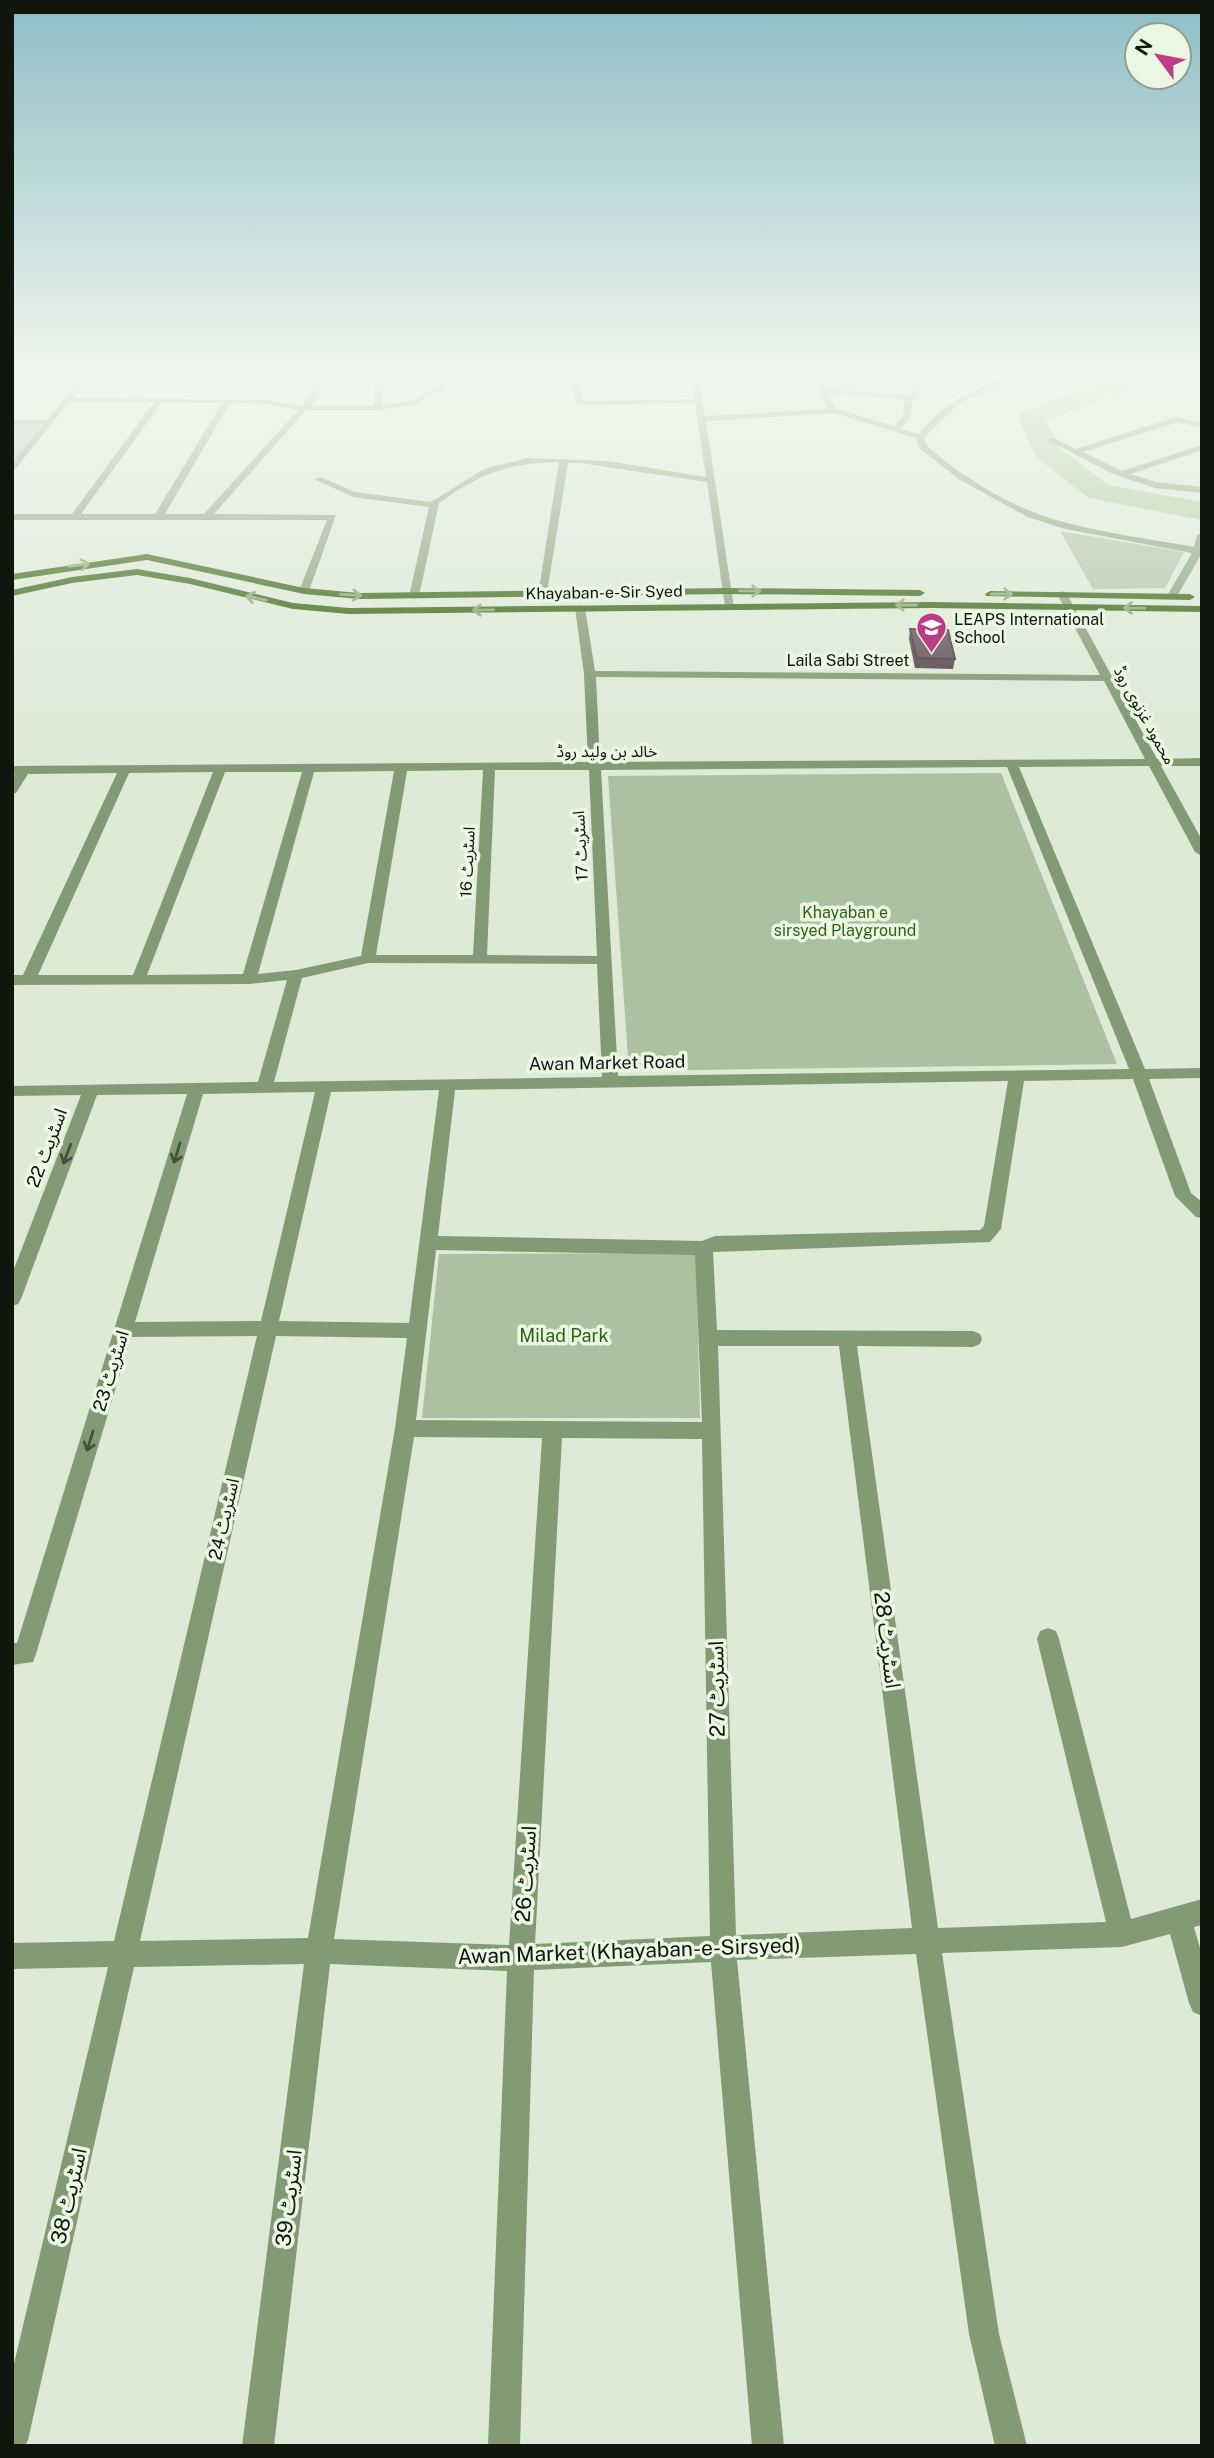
<svg xmlns="http://www.w3.org/2000/svg" width="1214" height="2458" font-family="'Public Sans','Noto Sans Arabic',sans-serif">
<style>
.green{fill:#abc1a1}
.lines{fill:none;stroke-linecap:round;stroke-linejoin:round}
.river{fill:#a8ca96;fill-rule:evenodd}
.minor{fill:#829b74;fill-rule:evenodd}
.major{fill:#2f5d08;fill-rule:evenodd}
.wall{fill:#53434c}
.building{fill:#614e58;stroke:#44373e;stroke-width:2}
.oneway{stroke:#83a26b}
.oneway2{stroke:#43513c}
.labels{text-anchor:middle;stroke-width:7;stroke-linejoin:round;paint-order:stroke}
.far-street-label{font-size:16px;fill:#10150e;stroke:#eaf7e3}
.far-poi-label{font-size:16px;fill:#10150e;stroke:#eaf7e3;text-anchor:start}
.far-park-label{font-size:16px;fill:#355f18;stroke:#eaf7e3}
.street-label{font-size:18px;fill:#10150e;stroke:#eaf7e3}
.park-label{font-size:18px;fill:#355f18;stroke:#eaf7e3}
.near-street-label{font-size:21px;fill:#10150e;stroke:#eaf7e3}
</style>
<rect width="100%" height="100%" fill="#ddead6"/>
<g class="green">
<polygon points="828,376 877,376 859,389 833,386"/>
<polygon points="12,422 50,422 20,460 12,460"/>
<polygon points="1060,531 1184,552 1165,588 1093,589"/>
<polygon points="1001,773 1117,1064 629,1071 608,776"/>
<polygon points="696,1253 700,1418 422,1418 439,1254"/>
</g>
<g class="lines">
<polygon class="river" points="1134,376 1179,376 1176,381 1106,398 1046,421 1058,447 1108,485 1202,502 1202,520 1089,498 1036,457 1018,418 1022,412 1089,387"/>
<g class="minor">
<path d="M82,376H90L73,398L267,400L301,406L311,396L312,387L299,376H308L320,386L319,396L311,406H374L375,376H383L382,405L413,401L439,384L440,376H448L446,387L415,405L378,410H306L214,514L336,515L309,591L304,594L299,591L327,520H12V514H72L154,402H69L12,473V464L44,424H12V420H47ZM162,402L222,403L155,514H81ZM230,403L267,404L298,410L204,514H165Z"/>
<path d="M570,376H578L583,401L695,399L691,376H699L705,416L829,409L821,398L816,376H824L827,389L911,395L913,376H921L919,398L913,400L911,416L901,429L918,434C947,400 989,376 1035,376L985,392L960,403L924,437L926,445C964,479 1017,511 1067,523C1108,534 1152,539 1194,547L1197,535L1202,532V553L1176,598H1168L1167,596L1192,553L1065,529L1028,517L960,480L919,448L916,438L834,413L706,421L734,608L725,606L707,482L580,463H568L547,593L538,595L559,462H553C504,464 478,475 439,503L419,596L414,599L409,596L429,507L353,497L314,479L321,477L355,492L431,502L484,469L528,458L607,461L706,477L695,403L580,405L576,403ZM828,394L905,400L903,416L894,426L837,409Z"/>
<polygon points="977,376 1001,376 955,383 951,381"/>
<polygon points="1176,417 1202,423 1202,428 1179,422 1083,452 1122,471 1202,445 1202,450 1131,474 1156,482 1202,487 1202,493 1155,488 1113,474 1047,440 1054,438 1076,449"/>
<path d="M1062,591L1067,594L1157,759L1202,758V766H1161L1202,840V856L1195,852L1149,766L1019,767L1145,1069L1202,1068V1078L1149,1079L1191,1193L1202,1202V1218L1196,1217L1175,1196L1133,1079L1024,1081L1001,1229L990,1242L713,1252L717,1330L973,1331L980,1334L982,1339L980,1344L973,1347L857,1346L938,1928L1106,1922L1037,1639L1040,1631L1048,1628L1056,1631L1059,1639L1131,1919L1202,1899V1925L1194,1927L1202,1955V2016L1193,2012L1189,2003L1170,1934L1122,1947L942,1953L999,2334L1027,2446H995L969,2334L916,1954L737,1960L784,2446H752L711,1962L534,1970L520,2446H488L507,1971L330,1964L274,2446H242L304,1964L134,1967L28,2440L25,2446H12V2372L108,1967L12,1969V1943L114,1941L257,1336L131,1337L36,1654L33,1662L12,1665V1643H17L187,1094L97,1095L21,1299L18,1304L12,1306V1274L81,1095L12,1096V1086L258,1082L287,980L249,984L12,985V975H23L117,773L28,774L16,793L12,794V779L15,774H12V766L588,762L584,674L575,608L580,605L585,608L595,671L1100,675L1057,594ZM596,677L1104,681L1145,759L600,762ZM1007,767L1129,1069L618,1076L601,770ZM483,770L473,955H376L407,771ZM495,770H589L597,956L487,955ZM394,771L361,956L296,970L258,974L314,772ZM213,772L133,975H38L129,773ZM225,772H302L243,974L147,975ZM368,963L597,964L602,1077L274,1082L302,978ZM1008,1081L984,1226L980,1230L715,1236L702,1241L438,1236L455,1090ZM439,1090L409,1323L279,1321L331,1092ZM315,1092L261,1321L135,1322L203,1094ZM436,1250L695,1255L702,1422L416,1420ZM276,1336L407,1338L395,1428L308,1938L140,1941ZM718,1346H839L912,1928L736,1935ZM414,1437L542,1438L509,1945L334,1939ZM562,1438L702,1439L710,1936L535,1944Z"/>
</g>
<g class="major">
<polygon points="147,554 304,588 359,593 727,588 920,590 925,593 920,596 727,594 359,599 304,594 147,560 12,580 12,574"/>
<polygon points="137,569 190,578 293,603 349,608 931,602 1202,606 1202,612 931,608 349,614 293,609 190,584 137,575 72,583 12,596 12,590 72,577"/>
<polygon points="990,591 1190,594 1195,597 1190,600 986,596 985,594"/>
</g>
</g>
<polygon class="wall" points="910,629 955,659 953,669 915,668 909,639"/>
<polygon class="building" points="910,629 948,630 955,659 917,658"/>
<defs><path id="oneway-shaft" d="M-6 0H5M1.5-3L5.5 0L1.5 3" fill="none" stroke-width="1.6" stroke-linecap="round" stroke-linejoin="round" transform="scale(1.75)"/></defs>
<g class="oneway">
<use href="#oneway-shaft" transform="translate(79 565) rotate(-8)"/>
<use href="#oneway-shaft" transform="translate(750 591) rotate(1)"/>
<use href="#oneway-shaft" transform="translate(1002 594)"/>
<use href="#oneway-shaft" transform="translate(351 595) rotate(3)"/>
<use href="#oneway-shaft" transform="translate(256 598) rotate(-168)"/>
<use href="#oneway-shaft" transform="translate(906 605) rotate(180)"/>
<use href="#oneway-shaft" transform="translate(1134 608) rotate(-179)"/>
<use href="#oneway-shaft" transform="translate(483 610) rotate(179)"/>
</g>
<g class="oneway2">
<use href="#oneway-shaft" transform="translate(177 1153) rotate(107)"/>
<use href="#oneway-shaft" transform="translate(67 1154) rotate(111)"/>
<use href="#oneway-shaft" transform="translate(90 1441) rotate(107)"/>
</g>
<linearGradient id="sky" x2="0" y2="1"><stop stop-color="#8ebdc7"/><stop offset="0.52" stop-color="#f0f6ed"/><stop offset="1" stop-color="#f0f6ed" stop-opacity="0"/></linearGradient>
<rect width="1214" height="720" fill="url(#sky)"/>
<defs>
<symbol id="school-pin" viewBox="-11 -11 22 30"><path d="M0 17L-7.5 6A9.5 9.5 0 1 1 7.5 6Z" fill="#bb3d8a" stroke="#eaf7e3"/><path d="M0-5L7-2L0 1L-7-2ZM-4 1L0 2.5L4 1V4Q0 6-4 4Z" fill="#fff"/></symbol>
</defs>
<g fill-rule="evenodd">
<use href="#school-pin" x="914" y="610" width="35" height="47"/>
</g>
<g class="labels">
<g class="far-street-label">
<text transform="translate(604 592) rotate(-1)" y="6">Khayaban-e-Sir Syed</text>
<text x="848" y="666">Laila Sabi Street</text>
<text transform="translate(1145 715) rotate(61)" y="6">محمود غزنوی روڈ</text>
<text x="607" y="757">خالد بن ولید روڈ</text>
<text transform="translate(580 846) rotate(-93)" y="6">اسٹریٹ 17</text>
<text transform="translate(467 862) rotate(-87)" y="6">اسٹریٹ 16</text>
</g>
<g class="far-poi-label">
<text x="954" y="625">LEAPS International<tspan x="954" dy="18">School</tspan></text>
</g>
<g class="far-park-label">
<text x="845" y="918">Khayaban e<tspan x="845" dy="18">sirsyed Playground</tspan></text>
</g>
<g class="street-label">
<text transform="translate(607 1063) rotate(-1)" y="6">Awan Market Road</text>
<text transform="translate(47 1148) rotate(-69)" y="6">اسٹریٹ 22</text>
<text transform="translate(111 1371) rotate(-73)" y="6">اسٹریٹ 23</text>
<text transform="translate(224 1519) rotate(-77)" y="6">اسٹریٹ 24</text>
</g>
<g class="park-label">
<text x="564" y="1342">Milad Park</text>
</g>
<g class="near-street-label">
<text transform="translate(887 1640) rotate(83)" y="7">اسٹریٹ 28</text>
<text transform="translate(717 1689) rotate(-91)" y="7">اسٹریٹ 27</text>
<text transform="translate(526 1874) rotate(-86)" y="7">اسٹریٹ 26</text>
<text transform="translate(629 1951) rotate(-2)" y="7">Awan Market (Khayaban-e-Sirsyed)</text>
<text transform="translate(69 2196) rotate(-77)" y="7">اسٹریٹ 38</text>
<text transform="translate(289 2198) rotate(-83)" y="7">اسٹریٹ 39</text>
</g>
</g>
<rect width="1214" height="2458" fill="none" stroke="#10150e" stroke-width="28"/>
<g transform="translate(1158 56) rotate(302)"><circle r="33" fill="#eaf7e3" stroke="#939d8e" stroke-width="2"/>
<path d="M0-5L12 26L0 18L-12 26Z" fill="#bb3d8a"/>
<text y="-10" font-size="19" font-weight="bold" text-anchor="middle" fill="#10150e">N</text>
</g>
</svg>
